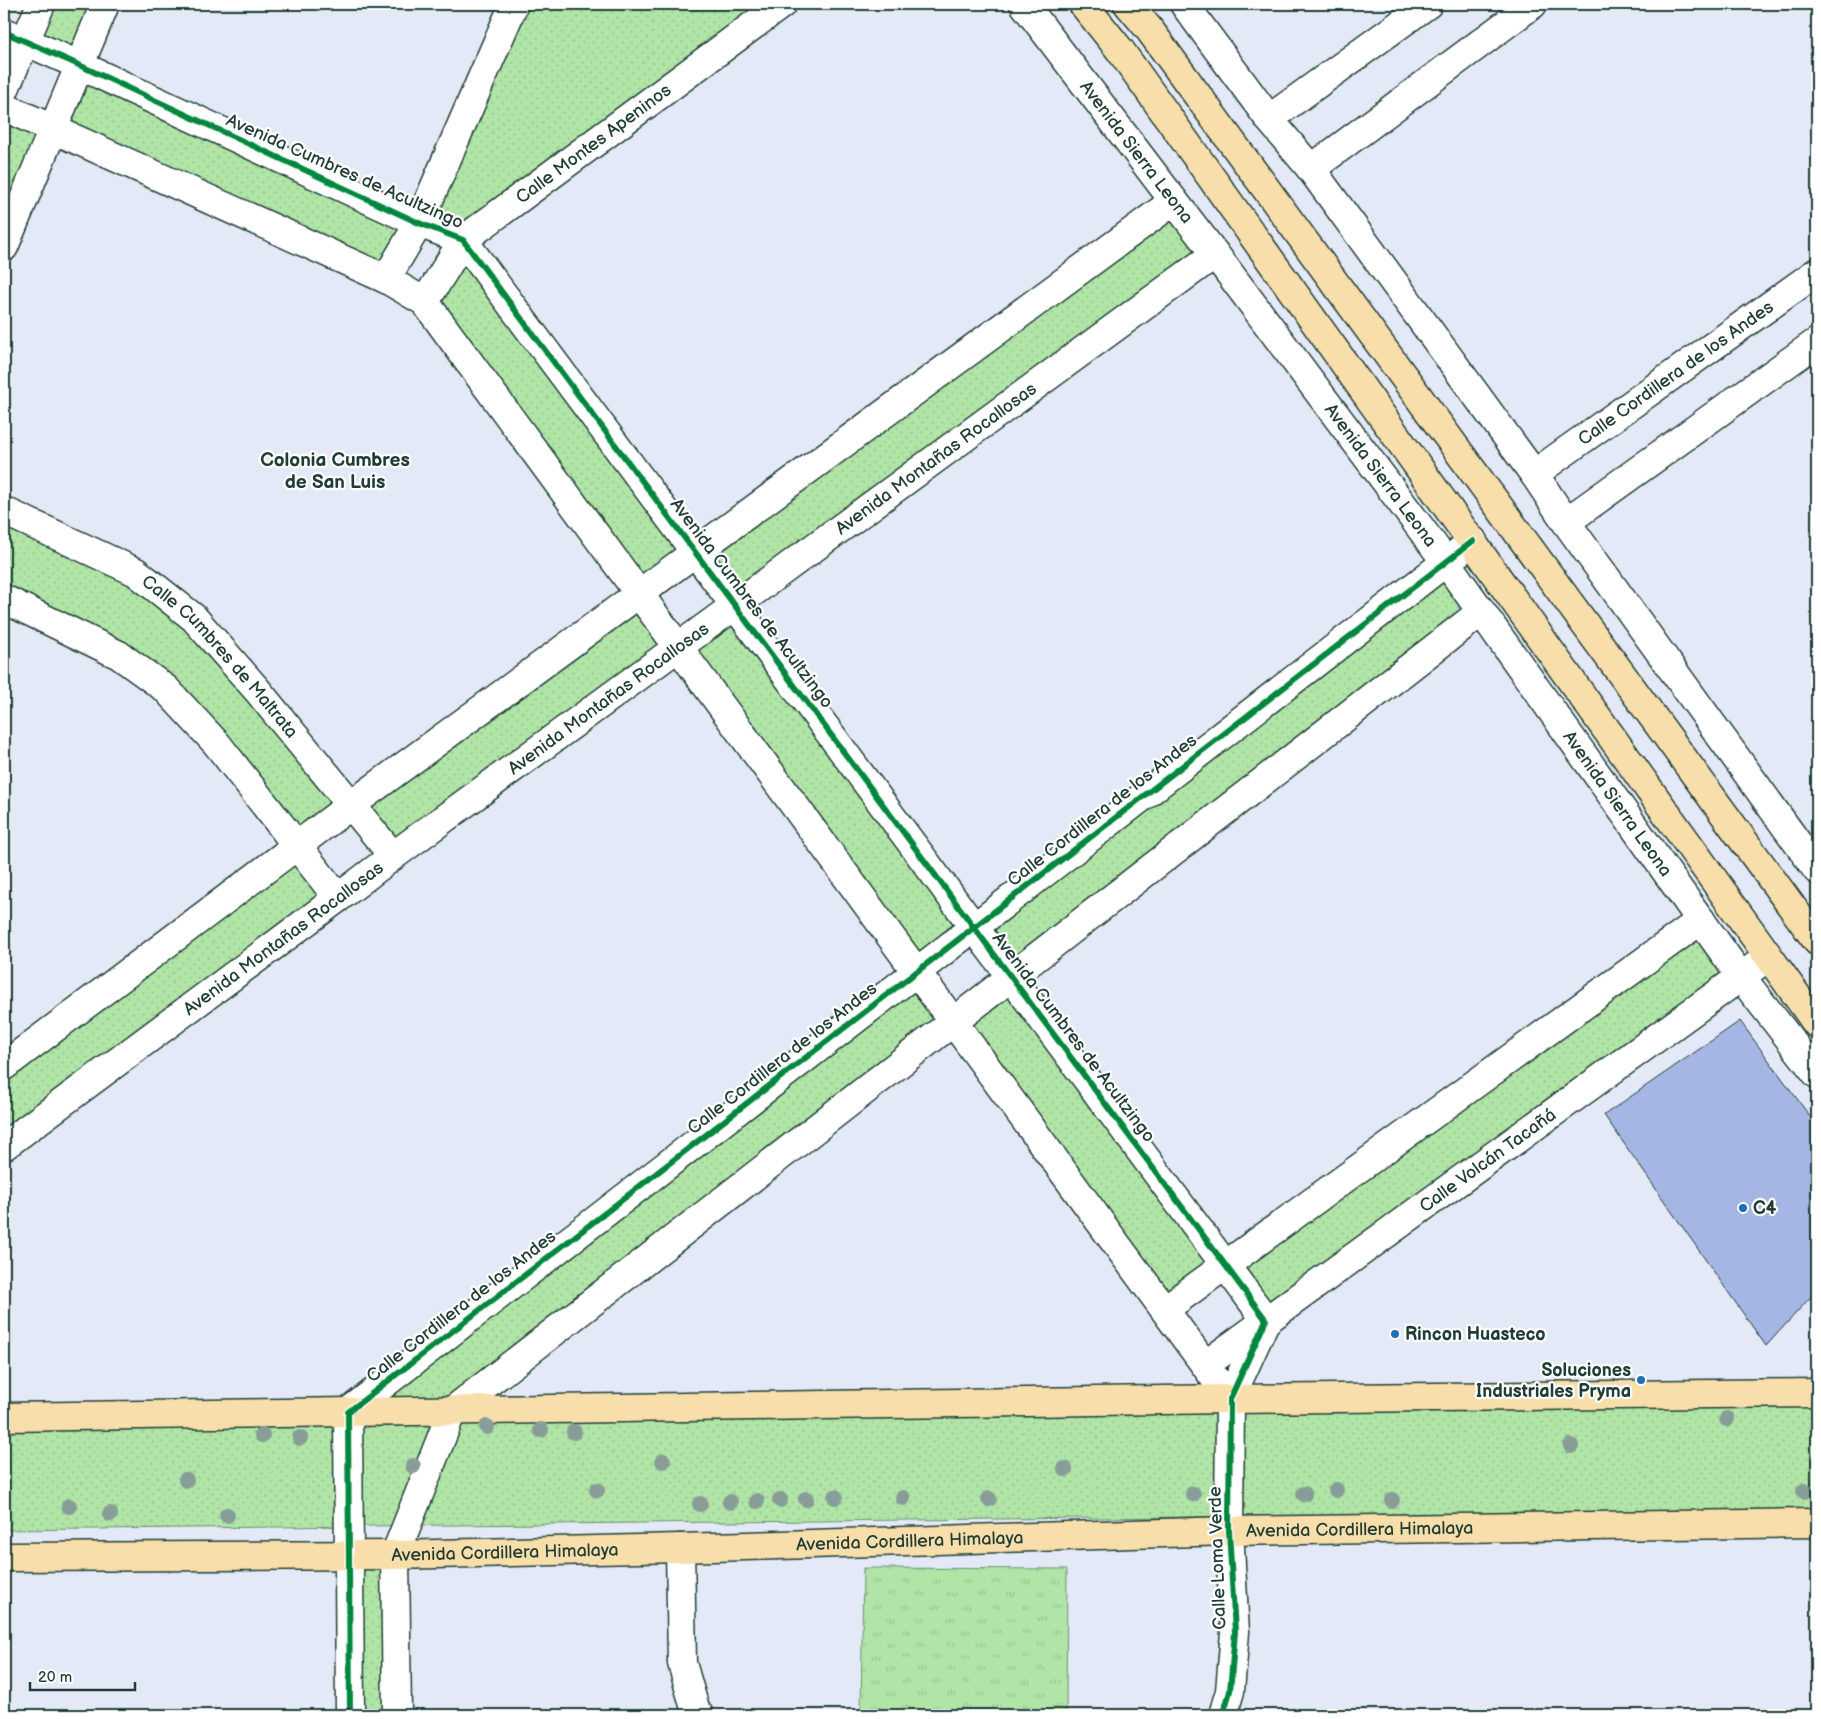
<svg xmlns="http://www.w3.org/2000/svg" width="1821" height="1719" font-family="'Balsamiq Sans',sans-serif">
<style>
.grass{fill:url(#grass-tufts);stroke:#68916e}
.park{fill:url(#park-dots);stroke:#68916e;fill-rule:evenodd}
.building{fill:#a5b6e5;stroke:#1f3d34}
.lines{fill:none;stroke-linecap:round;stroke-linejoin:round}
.minor-casing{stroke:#1f3d34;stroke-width:31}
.major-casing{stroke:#1f3d34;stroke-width:31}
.highway-casing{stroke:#1f3d34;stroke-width:31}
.minor{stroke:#fff;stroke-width:28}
.major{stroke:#f8deab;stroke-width:28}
.highway{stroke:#f8deab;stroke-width:28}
.cycleway-casing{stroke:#fff;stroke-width:9}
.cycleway{stroke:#00873e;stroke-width:6}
.tree{fill:#889d98}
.poi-dot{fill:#1f6fb2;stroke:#fff;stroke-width:2}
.labels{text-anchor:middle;stroke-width:4.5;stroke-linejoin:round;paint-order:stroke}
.street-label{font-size:18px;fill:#1f3d34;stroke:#fff}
.poi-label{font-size:18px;font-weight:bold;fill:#1f3d34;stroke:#fff;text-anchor:start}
.neighbourhood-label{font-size:19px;font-weight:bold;fill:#1f3d34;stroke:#fff}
</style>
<defs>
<pattern id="grass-tufts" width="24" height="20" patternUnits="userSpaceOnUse" patternTransform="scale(1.25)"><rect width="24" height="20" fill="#b0e5a7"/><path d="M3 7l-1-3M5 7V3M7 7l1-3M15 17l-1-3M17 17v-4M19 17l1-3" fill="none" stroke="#97c590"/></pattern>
<pattern id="park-dots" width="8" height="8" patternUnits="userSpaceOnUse" patternTransform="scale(1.25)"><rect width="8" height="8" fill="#b0e5a7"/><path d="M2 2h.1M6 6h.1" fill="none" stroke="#97c590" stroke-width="1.8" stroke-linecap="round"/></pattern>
</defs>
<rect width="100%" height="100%" fill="#e4e9f7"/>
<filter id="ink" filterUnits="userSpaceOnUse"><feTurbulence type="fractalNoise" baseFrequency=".02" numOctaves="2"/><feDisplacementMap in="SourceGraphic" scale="10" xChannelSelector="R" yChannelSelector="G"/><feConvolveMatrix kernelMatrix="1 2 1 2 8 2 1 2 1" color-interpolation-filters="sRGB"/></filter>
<g filter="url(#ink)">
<polygon class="grass" points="863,1568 1067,1569 1066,1715 861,1715"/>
<g class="park">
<path d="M41,4H105L80,65L419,223L514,4H782L463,240L695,553L1174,201L1215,254L735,606L974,928L1446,562L1481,612L1011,977L1225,1265L1701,920L1741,977L1266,1320L1225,1265L1165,1309L953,1022L452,1411L348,1412L917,972L679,648L393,856L351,806L298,845L338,898L4,1146V1066L298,845L166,689L4,599V511L136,572L351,805L640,594L425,302L463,241L419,223L386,279L53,128L4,247V107L53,128L79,65L25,42L4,91V32L25,41ZM695,553L735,606L679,647L640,594ZM974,928L1011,977L953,1021L917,972Z"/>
<polygon points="1817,1407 1817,1510 4,1530 4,1427"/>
<polygon points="349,1555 395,1555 397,1715 350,1715"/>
</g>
<polygon class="building" points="1740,1021 1817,1126 1817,1290 1766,1346 1604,1115"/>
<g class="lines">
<defs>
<g id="minor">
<path id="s1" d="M1024,4L1174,201L1215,254L1446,562L1741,977L1817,1074"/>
<polyline points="1184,4 1269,119 1311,169 1534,474 1566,522 1817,870"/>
<polyline points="4,32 79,65 419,223 463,240 1266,1320 1230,1399 1229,1531 1235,1632 1230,1691 1223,1715"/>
<polyline points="4,91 41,4"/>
<polyline points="4,107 386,279 425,302 1230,1399"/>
<polyline points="1269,119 1428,4"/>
<polyline points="1311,169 1533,4"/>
<polyline points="4,247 105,4"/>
<polyline points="386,279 419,223 514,4"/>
<path id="s2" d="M425,302L463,240L782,4"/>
<path id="s3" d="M1534,474L1817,272"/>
<path id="s4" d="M4,511L136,572L194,618L258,691L393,856"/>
<polyline points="1566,522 1817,342"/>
<polyline points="4,599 119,655 166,689 217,744 338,898"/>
<polyline points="4,1066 351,805 1174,201"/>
<path id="s5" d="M4,1146L338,898L393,856L1215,254"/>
<polyline points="1165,1309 1701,920"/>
<path id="s6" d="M1205,1365L1757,965"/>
<polyline points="680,1548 682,1663 696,1712 699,1715"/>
<polyline points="350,1715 348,1412 1473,541"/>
<polyline points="397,1715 395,1555 452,1411 1481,612"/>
</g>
<g id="major">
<polyline points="4,1417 1230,1399 1817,1393"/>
<path id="s7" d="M4,1557L395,1555L680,1548L1229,1531L1817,1523"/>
</g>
<g id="highway">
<polyline points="1083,4 1120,50 1817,1024"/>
<polyline points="1128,4 1149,29 1817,941"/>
</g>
</defs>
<use href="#minor" class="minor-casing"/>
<use href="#major" class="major-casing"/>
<use href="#highway" class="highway-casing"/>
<use href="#minor" class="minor"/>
<use href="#major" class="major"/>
<use href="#highway" class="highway"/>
<defs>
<g id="cycleway">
<polyline points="4,32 79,65 419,223 463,240 1266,1320 1230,1399 1229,1531 1235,1632 1230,1691 1223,1715"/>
<polyline points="350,1715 348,1412 1473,541"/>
</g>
</defs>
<use href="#cycleway" class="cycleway-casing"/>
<use href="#cycleway" class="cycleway"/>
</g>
<g class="tree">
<circle cx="1727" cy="1419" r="8"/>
<circle cx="487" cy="1427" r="8"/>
<circle cx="541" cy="1430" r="8"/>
<circle cx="574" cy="1432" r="8"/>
<circle cx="262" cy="1435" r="8"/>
<circle cx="300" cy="1438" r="8"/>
<circle cx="1571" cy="1446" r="8"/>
<circle cx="663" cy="1461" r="8"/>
<circle cx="413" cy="1466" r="8"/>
<circle cx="1065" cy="1469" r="8"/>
<circle cx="186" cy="1480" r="8"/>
<circle cx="597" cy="1490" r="8"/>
<circle cx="1336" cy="1490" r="8"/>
<circle cx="1804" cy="1491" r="8"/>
<circle cx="1193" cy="1494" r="8"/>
<circle cx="1304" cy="1494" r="8"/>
<circle cx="835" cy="1497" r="8"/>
<circle cx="903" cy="1498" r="8"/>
<circle cx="806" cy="1499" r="8"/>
<circle cx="989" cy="1499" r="8"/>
<circle cx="780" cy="1500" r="8"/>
<circle cx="1392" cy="1500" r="8"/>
<circle cx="757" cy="1501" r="8"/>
<circle cx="730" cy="1502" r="8"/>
<circle cx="700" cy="1504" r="8"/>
<circle cx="69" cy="1506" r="8"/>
<circle cx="110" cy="1514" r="8"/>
<circle cx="227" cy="1515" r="8"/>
</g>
</g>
<g class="poi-dot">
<circle cx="1743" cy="1208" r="5"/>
<circle cx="1395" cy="1334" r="5"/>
<circle cx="1641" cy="1380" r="5"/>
</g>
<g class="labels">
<g class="street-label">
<text dy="6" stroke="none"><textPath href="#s2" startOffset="235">Calle Montes Apeninos</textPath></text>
<text dy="6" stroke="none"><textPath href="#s1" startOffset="186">Avenida Sierra Leona</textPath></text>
<text transform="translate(345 171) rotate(24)" y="6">Avenida Cumbres de Acultzingo</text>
<text dy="6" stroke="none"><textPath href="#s3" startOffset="174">Calle Cordillera de los Andes</textPath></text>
<text dy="6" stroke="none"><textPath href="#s5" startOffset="1158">Avenida Montañas Rocallosas</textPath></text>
<text dy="6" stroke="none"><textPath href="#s1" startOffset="591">Avenida Sierra Leona</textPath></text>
<text transform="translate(752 603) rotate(53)" y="6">Avenida Cumbres de Acultzingo</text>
<text dy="6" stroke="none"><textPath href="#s4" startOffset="265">Calle Cumbres de Maltrata</textPath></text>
<text dy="6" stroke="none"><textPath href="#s5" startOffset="752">Avenida Montañas Rocallosas</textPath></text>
<text dy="6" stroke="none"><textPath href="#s1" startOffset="996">Avenida Sierra Leona</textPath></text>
<text transform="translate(1102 810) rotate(-38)" y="6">Calle Cordillera de los Andes</text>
<text dy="6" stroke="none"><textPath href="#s5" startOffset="348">Avenida Montañas Rocallosas</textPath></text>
<text transform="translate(1074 1037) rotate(53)" y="6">Avenida Cumbres de Acultzingo</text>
<text transform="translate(782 1058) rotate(-38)" y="6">Calle Cordillera de los Andes</text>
<text dy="6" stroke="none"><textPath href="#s6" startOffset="349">Calle Volcán Tacañá</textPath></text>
<text transform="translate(461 1306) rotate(-38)" y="6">Calle Cordillera de los Andes</text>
<text dy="6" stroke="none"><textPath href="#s7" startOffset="1356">Avenida Cordillera Himalaya</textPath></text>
<text dy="6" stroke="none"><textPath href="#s7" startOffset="906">Avenida Cordillera Himalaya</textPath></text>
<text dy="6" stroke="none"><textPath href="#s7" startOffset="501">Avenida Cordillera Himalaya</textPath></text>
<text transform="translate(1217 1558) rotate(-92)" y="6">Calle Loma Verde</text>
</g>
<g class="poi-label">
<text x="1753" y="1214">C4</text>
<text x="1405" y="1340">Rincon Huasteco</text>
<text x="1631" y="1376" text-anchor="end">Soluciones<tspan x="1631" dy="21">Industriales Pryma</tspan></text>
</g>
<g class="neighbourhood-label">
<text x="335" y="466">Colonia Cumbres<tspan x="335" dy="22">de San Luis</tspan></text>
</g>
</g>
<rect width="1821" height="1719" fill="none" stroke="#fff" stroke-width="20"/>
<rect x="10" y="10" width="1801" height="1699" fill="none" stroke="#1f3d34" stroke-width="2" filter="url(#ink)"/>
<path d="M30 1682v8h105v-8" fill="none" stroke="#1f3d34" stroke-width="2.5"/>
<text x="38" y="1682" font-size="15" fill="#1f3d34" stroke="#ffffff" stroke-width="4" paint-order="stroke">20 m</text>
</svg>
